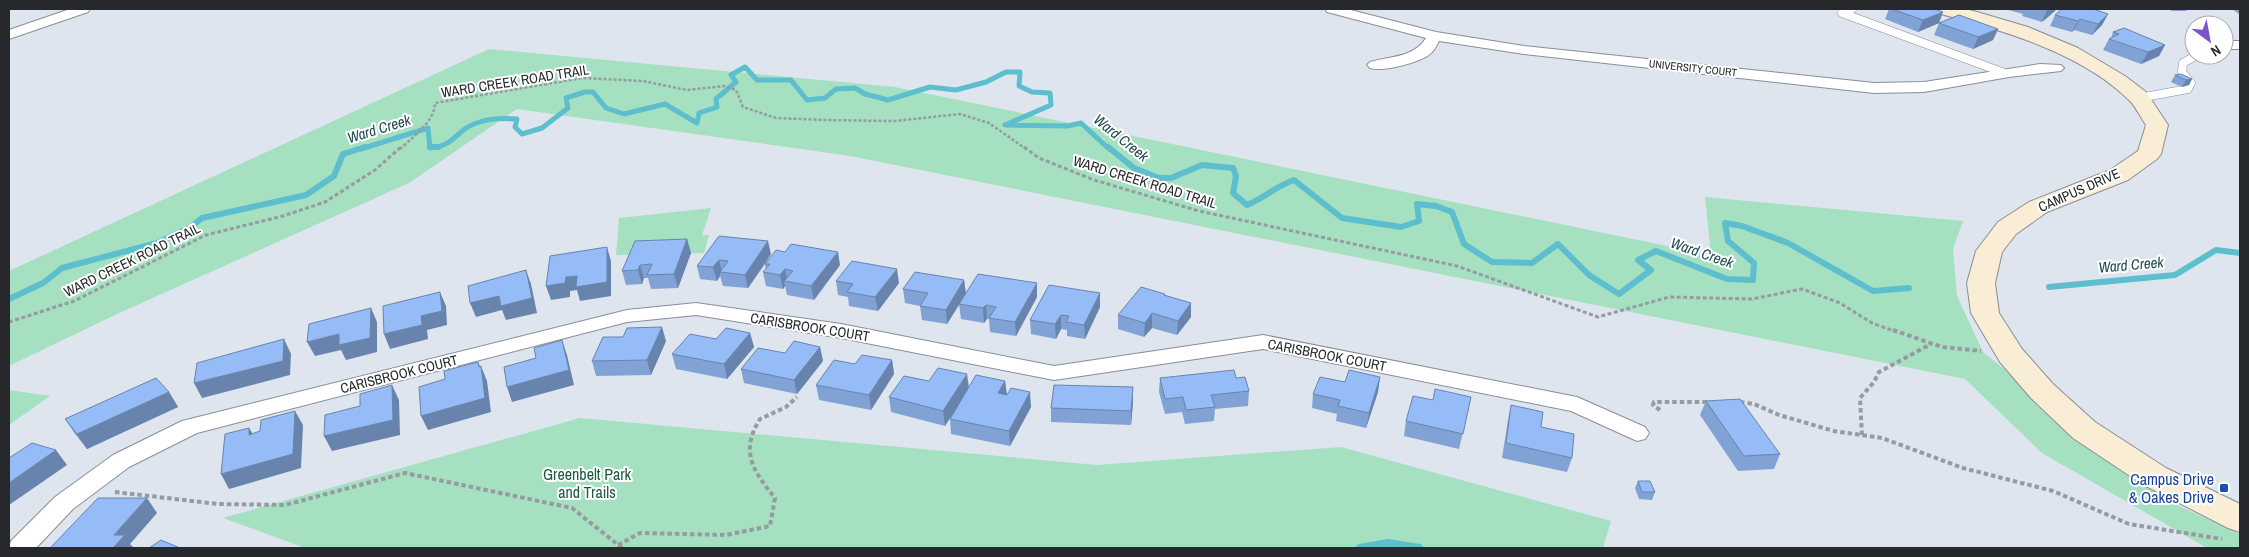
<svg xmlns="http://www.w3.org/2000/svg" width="2249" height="557" font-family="'Archivo Narrow',sans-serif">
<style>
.green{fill:#a5e0c1}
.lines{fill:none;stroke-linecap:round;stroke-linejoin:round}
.stream-far2{stroke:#5dbece;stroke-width:5}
.stream-far1{stroke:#5dbece;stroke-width:6}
.stream{stroke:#5dbece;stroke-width:8}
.lane-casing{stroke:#898e96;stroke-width:9}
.street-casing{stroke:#898e96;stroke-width:2}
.secondary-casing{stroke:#898e96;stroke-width:2}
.path-far2{stroke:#969ba1;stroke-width:2.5;stroke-dasharray:3 2;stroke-linecap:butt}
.path-far1{stroke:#969ba1;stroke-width:3;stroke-dasharray:4 2.5;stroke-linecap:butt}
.path{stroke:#969ba1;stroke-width:4;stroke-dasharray:4.5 3;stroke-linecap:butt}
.lane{stroke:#fff;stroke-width:8}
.street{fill:#fff;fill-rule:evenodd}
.secondary{fill:#faedd6;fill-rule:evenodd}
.wall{fill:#80a2d4}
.shaded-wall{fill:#6884ac}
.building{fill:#95bcf6;stroke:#6884ac}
.transit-dot{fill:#1a4fb4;stroke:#fff;stroke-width:2}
.labels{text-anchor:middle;stroke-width:4;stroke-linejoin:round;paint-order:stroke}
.far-street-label{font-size:11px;fill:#26282b;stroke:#fff}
.street-label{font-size:14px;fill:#26282b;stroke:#fff}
.water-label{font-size:15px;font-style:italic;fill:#204c53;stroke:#fff}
.near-park-label{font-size:16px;fill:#1e583e;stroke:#fff}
.near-transit-label{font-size:16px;fill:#164399;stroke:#fff;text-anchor:end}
</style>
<rect width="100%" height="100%" fill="#dee5ee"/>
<g class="green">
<polygon points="489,49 895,87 1711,255 1705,197 1963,221 1953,249 1957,296 1983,352 2164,499 2240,534 2240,548 2207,548 2042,453 1965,379 850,156 517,109 409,183 117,314 9,366 9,271"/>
<polygon points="711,208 702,235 709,235 704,253 616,255 619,218"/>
<polygon points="9,390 50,396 9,425"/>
<polygon points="580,418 1097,465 1341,447 1611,521 1603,548 305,548 223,518"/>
</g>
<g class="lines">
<path class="stream-far2" d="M361,149L428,128L430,148C455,146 455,131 474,124C488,118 502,118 517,119L515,127L522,134L542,128L568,108L566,98L585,92H593L606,108L624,114L665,104L697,123L699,113L717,107L716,99L736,82L731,75L745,67L757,80H791L807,100L825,98L836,89L855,88L865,94L888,100L930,87L956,90L986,82L1006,72H1020L1019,86L1032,92L1050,93L1051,105L1005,125L1068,126L1081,123L1109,149"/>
<g class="stream-far1">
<polyline points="430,147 438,147"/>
<path d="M1108,147L1134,168L1159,178H1171L1202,165L1233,168L1236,176L1233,193L1247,205C1265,198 1274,187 1294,180L1342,218L1401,227L1419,221L1417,204L1436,206L1452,212L1464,244L1492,262L1532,263L1558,244L1589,275L1619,294L1651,270L1638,260L1656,251L1727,279L1753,280L1754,263L1728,241L1725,223L1742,226L1788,243L1873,291L1909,288"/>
<polyline points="2049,287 2175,275 2216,250 2240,253"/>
<polyline points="9,299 43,283 62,268 157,243 191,227 202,218 306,195 334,176 343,154 365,147"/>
</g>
<polyline class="stream" points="1360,548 1388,543 1419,548"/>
<defs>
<g id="lane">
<polyline points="1852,9 1842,13 2002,72"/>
<polyline points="2139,98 2188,89 2191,83 2182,72 2183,63 2197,55"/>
</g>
<g id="street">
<polygon points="70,9 90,9 88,12 9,39 9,30"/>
<path d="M1325,9H1347L1436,32L1524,46L1874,83L1924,82L2040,64L2061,65L2064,68L2061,71L2009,77L1924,92L1874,93L1524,54L1439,41C1437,45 1434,51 1430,54C1419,63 1383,72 1370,68L1367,65L1370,62C1391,56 1413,58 1426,38L1327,12Z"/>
<rect x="2224" y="41" width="16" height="8"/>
<polygon points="696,303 841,324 1054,366 1263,335 1577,397 1645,427 1649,433 1645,439 1637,441 1571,411 1263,349 1054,380 841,338 696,315 627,322 197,433 129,467 73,509 36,548 9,548 11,541 55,497 113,455 182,421 627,310"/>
</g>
<path id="secondary" d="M1934,9H1966L1977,12L2028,27L2078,48L2125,76L2146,92L2168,125L2161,154L2157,159L2128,180L2047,212L2016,234L2002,252L1995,283L1999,313L2022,349L2053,384L2095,422L2166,468L2240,504V532L2228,528L2142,484L2073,438L2031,398L2000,362L1971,313L1967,283L1976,251L1998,222L2029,202L2110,170L2138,151L2146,125C2141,118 2137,109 2131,102C2083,53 2002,30 1937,13Z"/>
</defs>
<use href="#lane" class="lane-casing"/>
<use href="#street" class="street-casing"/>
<use href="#secondary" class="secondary-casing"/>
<path class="path-far2" d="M400,149C412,138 435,121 435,103L582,78L643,81L687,90L725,86L736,90L743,107L776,118L824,120L895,121L960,114L989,123L1026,149"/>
<g class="path-far1">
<polyline points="1024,147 1039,158 1094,180 1199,211 1457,266 1598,317 1669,297 1752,299 1802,289 1840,303 1872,323 1897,332"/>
<polyline points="9,322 74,301 206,235 283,216 325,202 375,170 401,147"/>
</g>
<g class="path">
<polyline points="1893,330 1942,347 1981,351"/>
<polyline points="1740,402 1754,404 1779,415 1834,431 1882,438 1963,468 2053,491 2129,524 2222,539"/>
<polyline points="1660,410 1653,405 1654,402 1709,402"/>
<polyline points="1862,435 1860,398 1874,382 1879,372 1931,344"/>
<polyline points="115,492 218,504 285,505 405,473 572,508 622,548"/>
<path d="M618,545L640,533L726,535L770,526L775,498C754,472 739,452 760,419L786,407L797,397"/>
</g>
<use href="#lane" class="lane"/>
<use href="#street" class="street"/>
<use href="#secondary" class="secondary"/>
</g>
<g class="wall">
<polygon points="1889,9 1935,9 1939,23 1918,32 1885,19"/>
<polygon points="2008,9 2056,9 2055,11 2042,22 2022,16 2023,14 2008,10"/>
<polygon points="2168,9 2187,9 2186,11 2172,11"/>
<polygon points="2232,9 2240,9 2240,14 2239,14"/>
<polygon points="2108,14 2102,25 2092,35 2074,30 2072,32 2050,26 2055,15"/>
<polygon points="1939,23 1998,29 1993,40 1973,49 1934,35"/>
<polygon points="2113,32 2165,45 2159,56 2141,64 2103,50 2109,39 2111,38"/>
<polygon points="2175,75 2192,79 2189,85 2182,87 2171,82"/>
<polygon points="719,236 771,254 766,262 840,265 814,300 787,295 785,286 783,289 766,286 763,272 766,270 765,264 748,288 723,286 720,276 717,281 700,279 697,266"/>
<polygon points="687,239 691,253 678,288 651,289 648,278 644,278 642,284 626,285 622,271"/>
<polygon points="964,280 966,294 1037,297 1016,336 990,332 989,319 987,319 984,323 961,319 959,304 947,324 922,320 920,306 905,303 903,289"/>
<polygon points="836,281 899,283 878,311 849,306 848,297 838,295"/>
<polygon points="1100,293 1100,307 1085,339 1067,336 1067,330 1061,329 1056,339 1031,334 1030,320"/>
<polygon points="1165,294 1165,295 1191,317 1177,335 1152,328 1144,337 1118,329 1118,315"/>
<polygon points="750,333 754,347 727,379 676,369 672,354 716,339"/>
<polygon points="666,341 651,375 596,376 592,361"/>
<polygon points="820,347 823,361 797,394 744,383 741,369 785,353"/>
<polygon points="892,360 894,374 871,410 819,400 816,385 855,364"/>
<polygon points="1380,377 1378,392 1366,428 1336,421 1337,414 1312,408 1313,394 1345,382"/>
<polygon points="1160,378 1236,378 1249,391 1248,406 1215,409 1214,421 1185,424 1182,412 1165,414 1159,392"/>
<polygon points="929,381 968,388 1005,381 1007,395 1031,407 1010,446 951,434 950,419 956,409 945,426 891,412 889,397"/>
<polygon points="169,392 178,407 87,449 75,434 65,419"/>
<polygon points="1471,397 1459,449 1404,436 1406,421 1433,400"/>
<polygon points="1706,401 1780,454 1774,469 1738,471 1700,415"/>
<polygon points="1133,402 1131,425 1051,422 1051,408"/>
<polygon points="1511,405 1541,427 1572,458 1567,472 1502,458 1508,420"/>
<polygon points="1638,481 1655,492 1652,500 1639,499 1635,488"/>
</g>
<g class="shaded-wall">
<polygon points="2049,9 2056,9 2055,11 2042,22 2047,10"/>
<polygon points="1943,12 1939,23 1918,32 1923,20"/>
<polygon points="2108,14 2102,25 2092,35 2098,24"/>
<polygon points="2080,19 2074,30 2072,32 2078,21"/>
<polygon points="1998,29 1993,40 1973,49 1978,37"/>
<polygon points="2165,45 2159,56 2141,64 2148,52"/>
<polygon points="2192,79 2189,85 2182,87 2186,80"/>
<polygon points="687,239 691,253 678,288 674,274"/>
<polygon points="768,241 771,254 748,288 745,275"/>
<polygon points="607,247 611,261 611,296 580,301 577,290 570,291 570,297 551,300 546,286 566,277 577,276"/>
<polygon points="838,252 840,265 814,300 811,286"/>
<polygon points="719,260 722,272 720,272 720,276 717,281 713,267"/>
<polygon points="640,265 644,278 642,284 638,270"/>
<polygon points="785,269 788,282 784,281 785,286 783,289 780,275"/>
<polygon points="897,269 899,283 878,311 875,297"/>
<polygon points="526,270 531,284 537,313 506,320 502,310 476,317 470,303"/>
<polygon points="964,280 966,294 947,324 946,310"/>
<polygon points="1037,283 1037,297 1016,336 1015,322"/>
<polygon points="440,292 446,306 447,325 427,330 428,339 390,349 384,334 421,316"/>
<polygon points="1100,293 1100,307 1085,339 1084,325"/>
<polygon points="1191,303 1191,317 1177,335 1178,321"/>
<polygon points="986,305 987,319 984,323 983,308"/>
<polygon points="371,308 377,322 377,352 346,360 341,350 315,356 307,342 339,334"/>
<polygon points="1152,313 1152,328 1144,337 1145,323"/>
<polygon points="1061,315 1061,329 1056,339 1055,324"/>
<polygon points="662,327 666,341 651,375 647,360"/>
<polygon points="750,333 754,347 727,379 724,364"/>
<polygon points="284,339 291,354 290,375 202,398 194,383"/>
<polygon points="562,340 567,355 574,385 512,402 507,387"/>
<polygon points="820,347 823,361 797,394 794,380"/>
<polygon points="892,360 894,374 871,410 869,395"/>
<polygon points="478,362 482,371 481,366 487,381 491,412 428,430 421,416 479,367"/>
<polygon points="967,374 969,388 945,426 943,411"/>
<polygon points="1380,377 1378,392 1366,428 1369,413"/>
<polygon points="1005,381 1007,396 998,393"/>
<polygon points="392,385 399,400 400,435 332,451 324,436"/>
<polygon points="1133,387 1133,402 1131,425 1131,411"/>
<polygon points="169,392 178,407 87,449 77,434"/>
<polygon points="1030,392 1031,407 1010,446 1009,431"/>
<polygon points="295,411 303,425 301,468 229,489 221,474"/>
<polygon points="249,428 258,442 249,435"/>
<polygon points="56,450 67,465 9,505 9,483"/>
<polygon points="147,498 157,513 130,544 134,548 113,548 114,535"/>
</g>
<g class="building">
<polygon points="1892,9 1935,9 1943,12 1923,20"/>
<polygon points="2062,9 2093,9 2108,14 2098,24 2080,19 2078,21 2055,15"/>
<polygon points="1959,15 1998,29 1978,37 1939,23"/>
<polygon points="2124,28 2165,45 2148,52 2109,39 2119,34 2113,32"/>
<polygon points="2181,74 2192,79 2186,80 2175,75"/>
<polygon points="719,236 768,241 745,275 720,272 728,261 719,260 713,267 697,266"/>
<polygon points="687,239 674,274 647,275 652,264 640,265 638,270 622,271 635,241"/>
<polygon points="791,244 838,252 811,286 784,281 793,271 785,269 780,275 763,272 770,264 765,264 776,250 785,252"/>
<polygon points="607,247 607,282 576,287 577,276 566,277 565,283 546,286 550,256"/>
<polygon points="852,261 897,269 875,297 847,292 853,284 836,281"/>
<polygon points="526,270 532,298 501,306 499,296 470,303 468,286"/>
<polygon points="915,272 964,280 946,310 920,306 928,293 903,289"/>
<polygon points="978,274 1037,283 1015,322 989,318 996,307 986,305 983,308 959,304"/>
<polygon points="1049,285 1100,293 1084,325 1066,322 1069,316 1061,315 1055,324 1030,320"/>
<polygon points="1141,287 1165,294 1164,295 1191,303 1178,321 1152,313 1145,323 1118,315"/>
<polygon points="440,292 442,311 421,316 422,325 384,334 383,306"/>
<polygon points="371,308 370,338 339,345 339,334 307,342 309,324"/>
<polygon points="662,327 647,360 592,361 603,337 623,337 627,328"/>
<polygon points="726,328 750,333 724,364 672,354 690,334 716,339"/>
<polygon points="284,339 283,361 194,383 197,363"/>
<polygon points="562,340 569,370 507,387 504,367 536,358 534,348"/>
<polygon points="794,341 820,347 794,380 741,369 758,348 785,353"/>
<polygon points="862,355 892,360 869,395 816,385 834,360 855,364"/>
<polygon points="478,362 479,367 481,366 485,398 421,416 419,387 445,379 444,371"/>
<polygon points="938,368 967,374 943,411 889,397 904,376 929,381"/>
<polygon points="1234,370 1236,378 1245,377 1249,391 1211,395 1215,407 1186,410 1183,397 1165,399 1160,378"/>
<polygon points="1349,370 1380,377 1369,413 1338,406 1340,400 1313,394 1320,377 1345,382"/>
<polygon points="976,375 1005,381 998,393 1007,395 1011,388 1030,392 1009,431 950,419"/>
<polygon points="156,378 169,392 77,434 65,419"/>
<polygon points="392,385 393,420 324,436 325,415 360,406 360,394"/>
<polygon points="1054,385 1133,387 1131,411 1051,408"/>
<polygon points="1435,389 1471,397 1463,434 1406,421 1413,396 1433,400"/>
<polygon points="1740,399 1780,454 1744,456 1706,401"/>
<polygon points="1511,405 1543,412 1541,427 1574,434 1572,458 1506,443"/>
<polygon points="295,411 293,454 221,474 225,434 249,428 249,435 260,431 261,420"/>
<polygon points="32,443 56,450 9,483 9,458"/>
<polygon points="1638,481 1650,481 1655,492 1642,492"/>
<polygon points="98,498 147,498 114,535 125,535 113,548 50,548"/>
<polygon points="161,540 180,548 149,548"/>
</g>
<rect class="transit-dot" x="2219" y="483" width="10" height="10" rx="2.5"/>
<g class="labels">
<g class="far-street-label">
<text transform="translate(1693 68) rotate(6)" y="4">UNIVERSITY COURT</text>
</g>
<g class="street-label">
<text transform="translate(515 81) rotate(-9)" y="5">WARD CREEK ROAD TRAIL</text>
<text transform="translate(1145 182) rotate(17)" y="5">WARD CREEK ROAD TRAIL</text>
<text transform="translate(2079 190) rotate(-24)" y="5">CAMPUS DRIVE</text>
<text transform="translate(132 260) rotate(-26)" y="5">WARD CREEK ROAD TRAIL</text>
<text transform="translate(810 327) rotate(9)" y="5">CARISBROOK COURT</text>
<text transform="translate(1327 355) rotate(11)" y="5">CARISBROOK COURT</text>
<text transform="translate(399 374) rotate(-14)" y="5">CARISBROOK COURT</text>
</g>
<g class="water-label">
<text transform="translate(379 129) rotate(-17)" y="5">Ward Creek</text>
<text transform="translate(1121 138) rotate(39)" y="5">Ward Creek</text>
<text transform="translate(1702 253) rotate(19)" y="5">Ward Creek</text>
<text transform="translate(2131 265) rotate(-5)" y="5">Ward Creek</text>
</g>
<g class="near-park-label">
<text x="587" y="480">Greenbelt Park<tspan x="587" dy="18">and Trails</tspan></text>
</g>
<g class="near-transit-label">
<text x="2214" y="485">Campus Drive<tspan x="2214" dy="18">&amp; Oakes Drive</tspan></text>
</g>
</g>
<rect width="2249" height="557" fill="none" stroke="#26282b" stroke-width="20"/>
<g transform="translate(2209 40) rotate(148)"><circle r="24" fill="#ffffff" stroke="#a8a9aa"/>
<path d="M0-4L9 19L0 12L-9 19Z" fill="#7d54ce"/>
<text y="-8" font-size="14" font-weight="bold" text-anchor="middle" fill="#26282b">N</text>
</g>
</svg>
